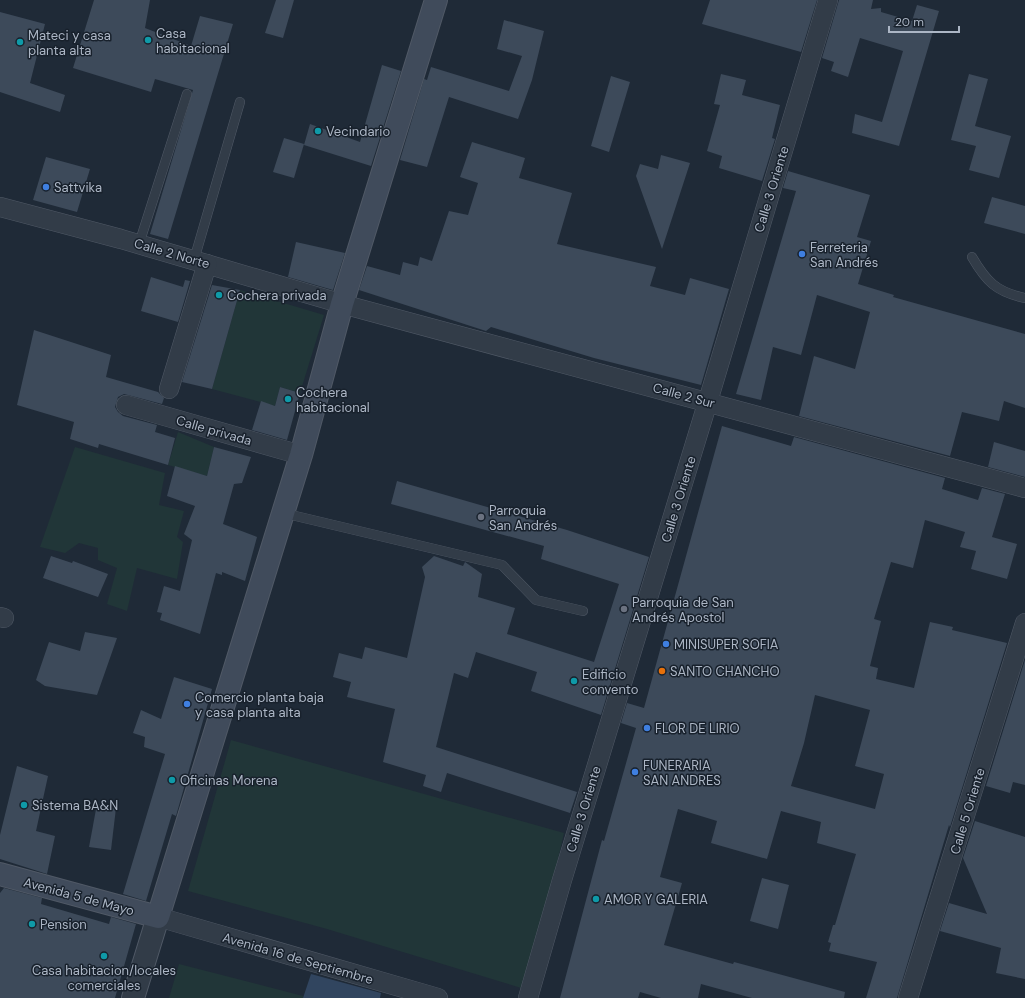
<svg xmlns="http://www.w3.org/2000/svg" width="1025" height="998" font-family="'DM Sans',sans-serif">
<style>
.green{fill:#213638}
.water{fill:#31455f}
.building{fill:#3d4a5a;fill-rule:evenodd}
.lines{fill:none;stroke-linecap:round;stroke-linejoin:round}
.service-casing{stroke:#505966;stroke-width:10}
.minor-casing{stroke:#505966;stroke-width:20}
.tertiary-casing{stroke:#505966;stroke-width:24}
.secondary-casing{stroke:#505966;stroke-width:24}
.service{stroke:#323c48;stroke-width:9}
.minor{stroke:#323c48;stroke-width:19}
.tertiary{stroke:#323c48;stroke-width:22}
.secondary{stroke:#404b5b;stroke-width:22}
.culture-dot{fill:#0f9aa8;stroke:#18212c;stroke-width:1.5}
.shop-dot{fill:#3f7fe0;stroke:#18212c;stroke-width:1.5}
.worship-dot{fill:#6b7280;stroke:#18212c;stroke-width:1.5}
.food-dot{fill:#e8710a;stroke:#18212c;stroke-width:1.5}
.labels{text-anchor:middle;stroke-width:3;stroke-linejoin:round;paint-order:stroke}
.poi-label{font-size:13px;fill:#acb6c5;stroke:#18212c;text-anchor:start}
.street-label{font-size:13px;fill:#acb6c5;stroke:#18212c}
</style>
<rect width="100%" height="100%" fill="#1f2a37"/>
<g class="green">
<polygon points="240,290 324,315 300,393 280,387 275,406 212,389"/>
<polygon points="178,432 214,447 207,476 168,465"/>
<polygon points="75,447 165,473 159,505 184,511 177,537 183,542 177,579 137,568 127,611 107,604 117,568 98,560 98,548 79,543 65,553 40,547"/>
<polygon points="231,740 564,833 528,990 327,929 188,891"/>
<polygon points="179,964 303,996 303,998 169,998"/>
</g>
<polygon class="water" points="311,974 381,993 380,998 303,998"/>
<g class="building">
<polygon points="94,0 150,0 145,28 191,46 200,16 233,24 168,239 150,234 193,90 155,79 151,92 73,68"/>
<polygon points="276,0 294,0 283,38 265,33"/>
<polygon points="710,0 817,0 801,52 702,24"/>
<polygon points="839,0 873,0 871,9 881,8 881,12 912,21 917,5 939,11 899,146 852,133 855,114 882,122 903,51 860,38 848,77 831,71 834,62 822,58"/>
<polygon points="0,12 45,24 30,83 65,95 60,112 0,92"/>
<polygon points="504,20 544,31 532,80 518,119 449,97 427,167 400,160 424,79 427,80 431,67 509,91 522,56 497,49"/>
<polygon points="382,65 401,71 371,166 304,145 310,124 360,142"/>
<polygon points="721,74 746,80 742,95 780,105 772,138 775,139 762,181 719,168 722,156 707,151 720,105 714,104"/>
<polygon points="969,74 988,79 975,126 1011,136 999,178 969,170 976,146 951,140"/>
<polygon points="611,76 630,82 609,152 591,146"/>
<polygon points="284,138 304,144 294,178 273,172"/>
<polygon points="472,142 525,158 519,178 572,193 557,244 656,267 650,286 685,295 690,278 729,289 701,385 594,358 491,327 486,331 359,290 367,266 400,275 403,262 418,266 420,257 432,261 449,211 468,215 478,183 460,177"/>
<polygon points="661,155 690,163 662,249 636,176 640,164 658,169"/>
<polygon points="46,157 90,169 77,212 33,200"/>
<polygon points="788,171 870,195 857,237 871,241 858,284 894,295 893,297 1025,334 1025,408 1004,401 999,421 962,412 950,456 799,416 814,356 855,369 870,312 817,295 801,355 773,347 761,400 736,394 796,191 783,188"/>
<polygon points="992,197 1025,206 1025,234 984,223"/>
<polygon points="296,242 345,253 333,290 288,277"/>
<polygon points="151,277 183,287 185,280 190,281 178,322 141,311"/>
<polygon points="212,285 240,290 212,389 182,382"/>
<polygon points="34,330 111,355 106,377 158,392 164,398 162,404 124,394 118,397 115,407 118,412 123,416 157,425 155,432 175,438 168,465 99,444 98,448 70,439 74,422 17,405"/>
<polygon points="280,387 300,393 287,440 252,430 261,401 275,406"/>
<path d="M722,426L791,446L794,437L945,478L942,489L978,500L982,488L1005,494L992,537L1017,544L1007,579L971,569L976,551L960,547L965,532L925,520L913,568L891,562L874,619L881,621L870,666L878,668L876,679L914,688L930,622L953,627L952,630L1007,643L950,827L949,825L897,998H866L877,962L829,951L831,943L828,942L833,925H835L856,854L817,843L821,822L781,811L767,859L711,843L717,821L678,809L660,877L682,883L664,945L733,964L734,962L845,992L844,998H752L701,984L698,998H661L640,992L638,998H560L602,840L604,841L636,728L621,723L627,703L644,708ZM815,695L870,710L855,766L884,774L875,809L791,786L804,743Z"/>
<polygon points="994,442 1025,451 1025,477 988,467"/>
<polygon points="214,447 251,457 242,483 234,484 223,524 257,537 245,581 222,572 222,575 216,573 200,634 160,620 162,613 157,612 164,586 180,591 192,540 184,534 195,506 167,496 175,466 207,476"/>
<polygon points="397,481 567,530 649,557 601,715 531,691 537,672 476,652 468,678 454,673 436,747 577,792 570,813 447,773 441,792 423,786 426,775 383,762 395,709 347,697 351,682 333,677 339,653 362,659 365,647 407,658 425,577 422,567 434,556 463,566 465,562 482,574 478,597 515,608 507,634 594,662 619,584 541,559 544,546 391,504"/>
<polygon points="51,556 72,563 73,561 108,574 98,597 43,578"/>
<polygon points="85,632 117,638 97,695 45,686 36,680 49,642 80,651"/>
<polygon points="1025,660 1025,785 1013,782 1010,793 986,786"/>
<polygon points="174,677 212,689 176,816 172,814 146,901 123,894 165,754 144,747 145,737 133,733 141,710 161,719"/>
<polygon points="17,766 48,776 36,831 55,836 47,874 0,859 0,835"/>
<polygon points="97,804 116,808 111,850 89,847"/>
<polygon points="975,821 1025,837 1025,979 996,973 1001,948 940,931 949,903 987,914 963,858"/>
<polygon points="762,878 789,885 778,929 750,921"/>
<polygon points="4,888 42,898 41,904 109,924 111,917 136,924 115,998 0,998 0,893"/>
</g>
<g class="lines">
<defs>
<g id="service">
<polyline points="139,244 187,94"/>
<path d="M972,257C986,281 996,292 1025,298"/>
<polyline points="194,260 240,102"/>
<polyline points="283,513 502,565 536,600 583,611"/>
</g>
<g id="minor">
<polyline points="0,207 121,239 353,307 1025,488"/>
<polyline points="169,389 207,264"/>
<polyline points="126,405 301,455"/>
<polyline points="0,617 4,618"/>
<polyline points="158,917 438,998"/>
<polyline points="528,998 562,880 708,401 828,0"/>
<polyline points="908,998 1025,623"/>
</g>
<polyline id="tertiary" points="133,998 158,917"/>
<polyline id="secondary" points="0,874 158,917 301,455 342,304 436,0"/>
</defs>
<use href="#service" class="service-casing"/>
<use href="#minor" class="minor-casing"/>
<use href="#tertiary" class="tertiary-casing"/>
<use href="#secondary" class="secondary-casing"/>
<use href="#service" class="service"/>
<use href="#minor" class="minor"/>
<use href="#tertiary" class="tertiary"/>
<use href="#secondary" class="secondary"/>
</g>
<g class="culture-dot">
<circle cx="148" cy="40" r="4"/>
<circle cx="20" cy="42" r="4"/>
<circle cx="318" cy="131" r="4"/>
<circle cx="219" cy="295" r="4"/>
<circle cx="288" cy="399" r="4"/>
<circle cx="574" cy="681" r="4"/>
<circle cx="172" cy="780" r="4"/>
<circle cx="24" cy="805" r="4"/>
<circle cx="596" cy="899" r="4"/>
<circle cx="32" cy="924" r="4"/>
<circle cx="104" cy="956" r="4"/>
</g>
<g class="shop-dot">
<circle cx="46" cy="187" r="4"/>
<circle cx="802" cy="254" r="4"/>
<circle cx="666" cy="644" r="4"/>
<circle cx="187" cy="704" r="4"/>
<circle cx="647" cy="728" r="4"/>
<circle cx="635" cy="772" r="4"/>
</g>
<g class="worship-dot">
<circle cx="481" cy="517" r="4"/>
<circle cx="624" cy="609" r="4"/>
</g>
<circle class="food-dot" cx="662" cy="671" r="4"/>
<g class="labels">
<g class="poi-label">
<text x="156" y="38">Casa<tspan x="156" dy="15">habitacional</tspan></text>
<text x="28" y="40">Mateci y casa<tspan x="28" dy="15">planta alta</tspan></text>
<text x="326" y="136">Vecindario</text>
<text x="54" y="192">Sattvika</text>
<text x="810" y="252">Ferreteria<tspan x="810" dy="15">San Andrés</tspan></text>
<text x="227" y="300">Cochera privada</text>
<text x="296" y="397">Cochera<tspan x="296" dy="15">habitacional</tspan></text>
<text x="489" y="515">Parroquia<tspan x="489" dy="15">San Andrés</tspan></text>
<text x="632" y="607">Parroquia de San<tspan x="632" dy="15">Andrés Apostol</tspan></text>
<text x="674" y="649">MINISUPER SOFIA</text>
<text x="670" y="676">SANTO CHANCHO</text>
<text x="582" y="679">Edificio<tspan x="582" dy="15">convento</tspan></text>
<text x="195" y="702">Comercio planta baja<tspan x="195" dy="15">y casa planta alta</tspan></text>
<text x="655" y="733">FLOR DE LIRIO</text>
<text x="643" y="770">FUNERARIA<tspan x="643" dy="15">SAN ANDRES</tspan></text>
<text x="180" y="785">Oficinas Morena</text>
<text x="32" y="810">Sistema BA&amp;N</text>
<text x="604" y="904">AMOR Y GALERIA</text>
<text x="40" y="929">Pension</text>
<text x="104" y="975" text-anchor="middle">Casa habitacion/locales<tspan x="104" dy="15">comerciales</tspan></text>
</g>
<g class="street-label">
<text transform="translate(771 189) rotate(-73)" y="5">Calle 3 Oriente</text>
<text transform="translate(172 253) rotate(16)" y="5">Calle 2 Norte</text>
<text transform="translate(684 395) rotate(15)" y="5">Calle 2 Sur</text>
<text transform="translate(214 430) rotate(16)" y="5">Calle privada</text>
<text transform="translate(678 499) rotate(-73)" y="5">Calle 3 Oriente</text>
<text transform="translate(583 809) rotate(-73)" y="5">Calle 3 Oriente</text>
<text transform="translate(967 811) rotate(-73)" y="5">Calle 5 Oriente</text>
<text transform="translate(79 896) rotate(15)" y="5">Avenida 5 de Mayo</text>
<text transform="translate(298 958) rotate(16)" y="5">Avenida 16 de Septiembre</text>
</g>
</g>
<path d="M889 26v6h70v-6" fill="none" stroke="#acb6c5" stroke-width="2"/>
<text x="895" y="26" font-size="12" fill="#acb6c5" stroke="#18212c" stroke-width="3" paint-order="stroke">20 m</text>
</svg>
